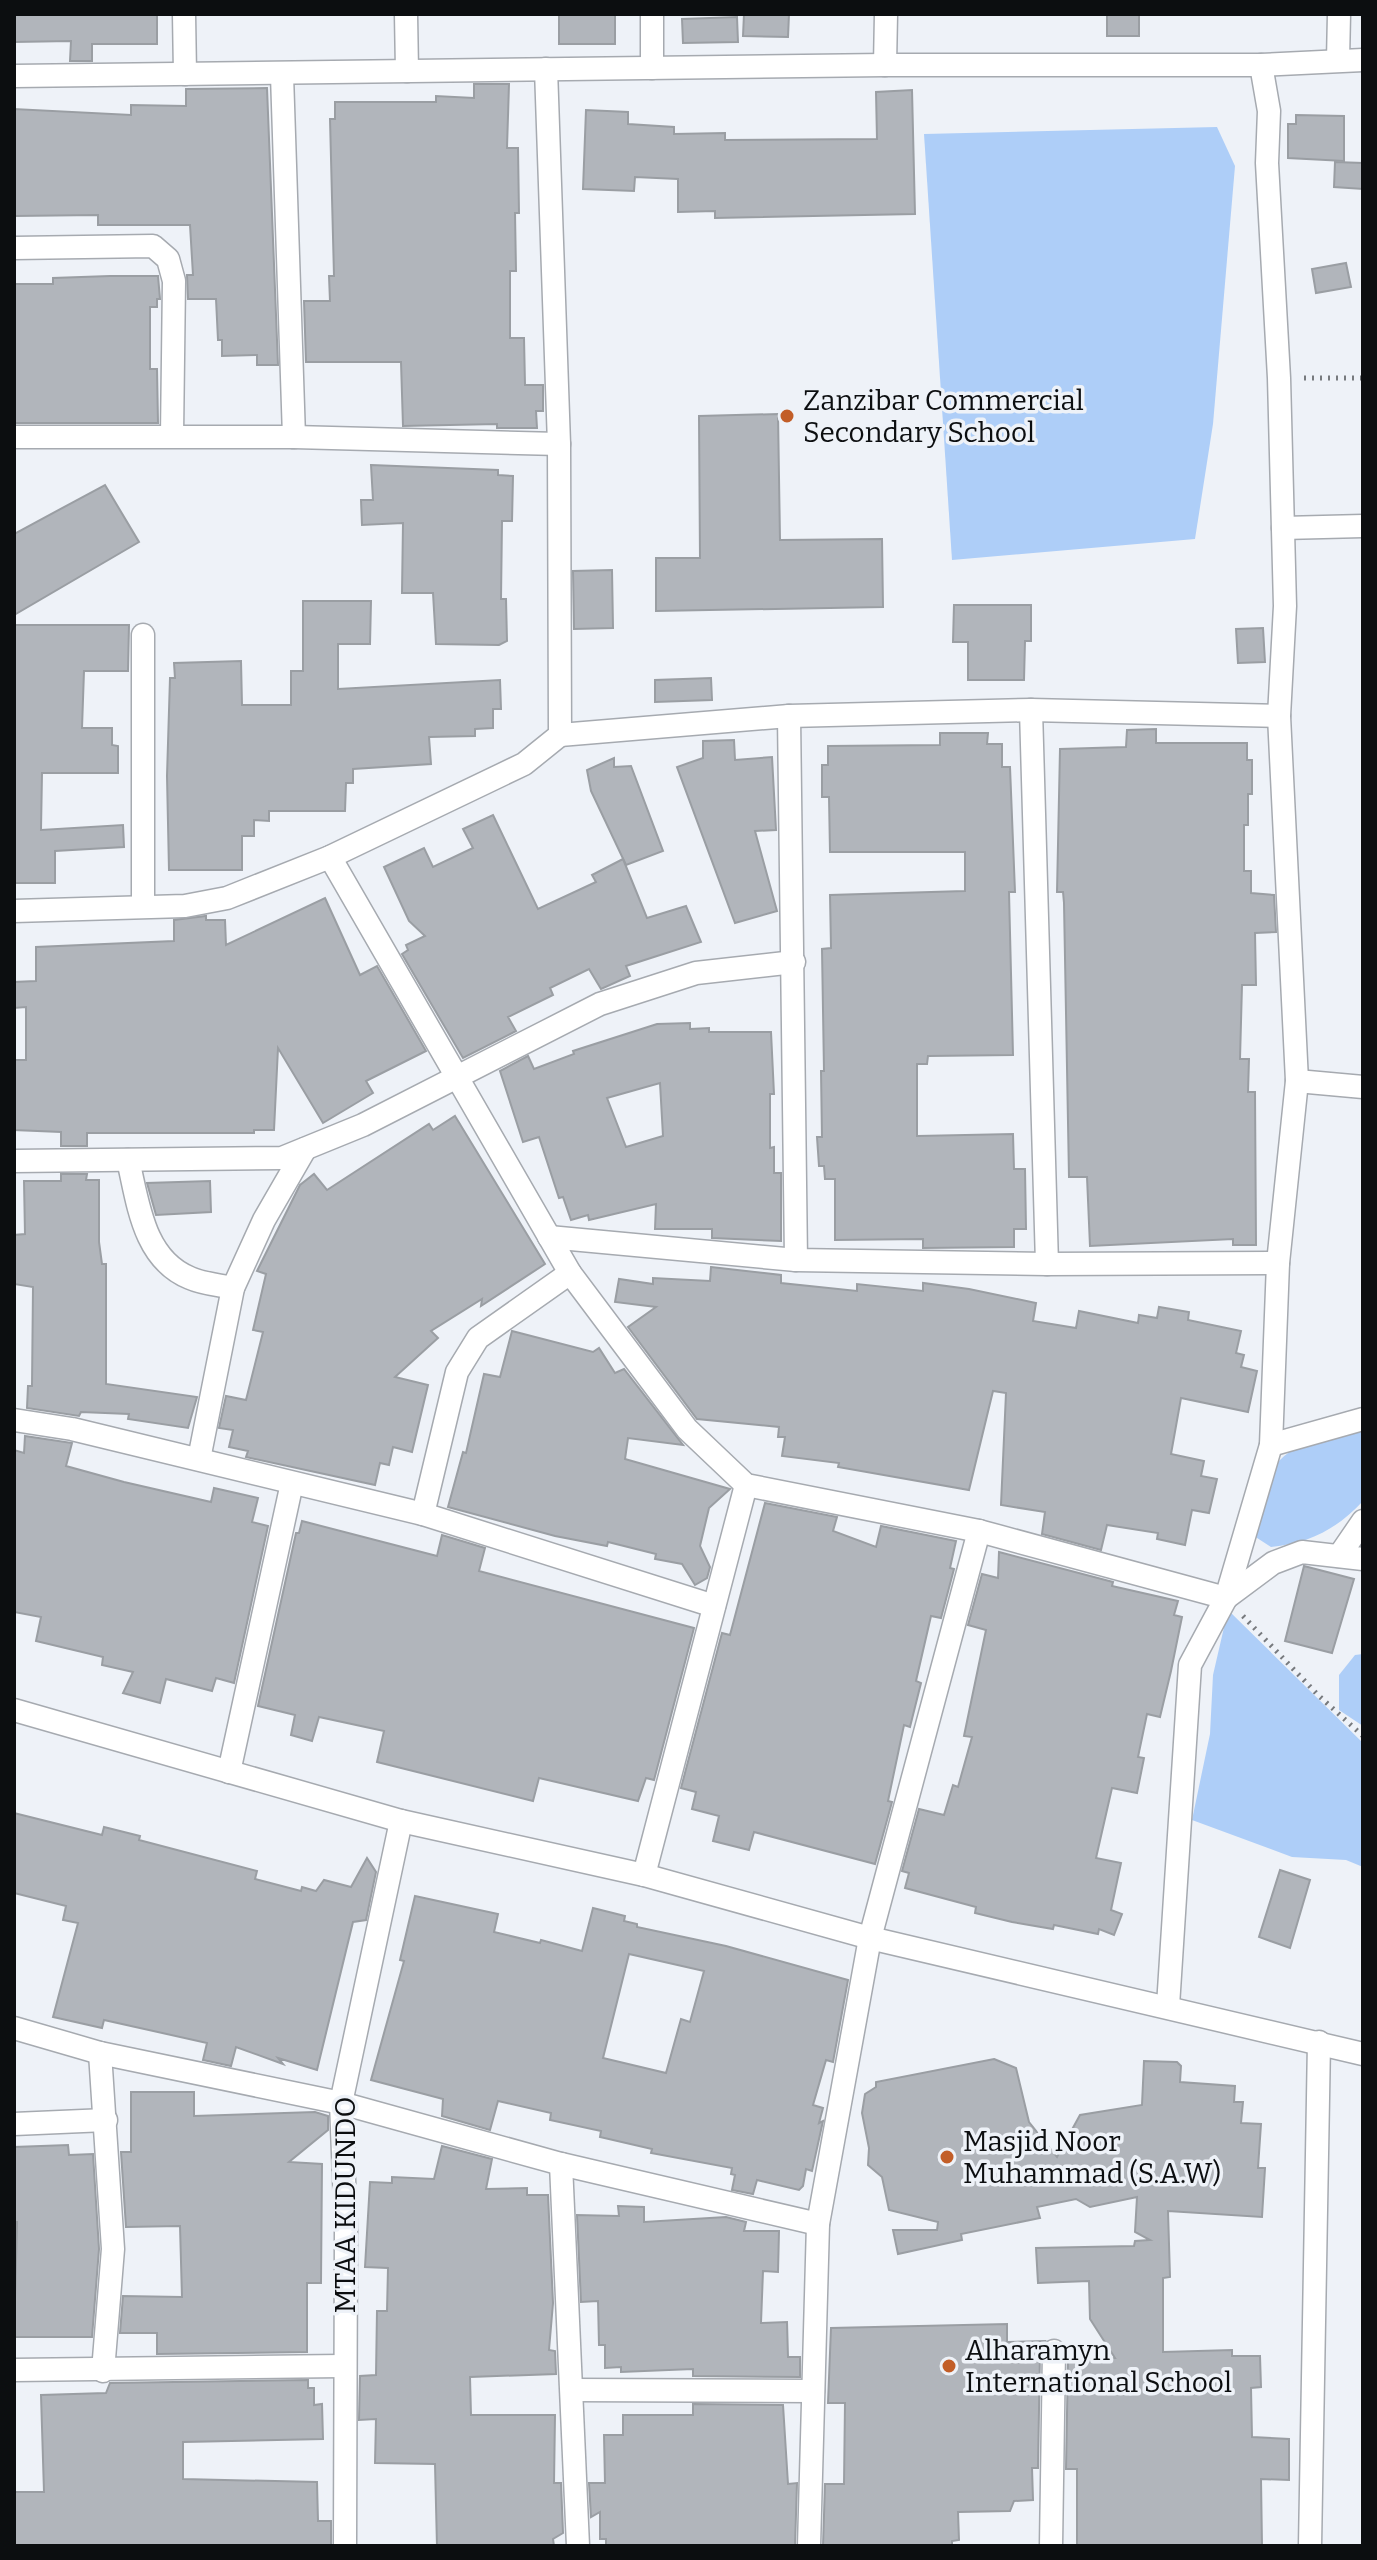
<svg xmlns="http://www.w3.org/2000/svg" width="1377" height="2560" font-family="Bitter,serif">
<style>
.green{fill:#aecef8}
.building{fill:#b1b5bb;stroke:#9a9ea3;stroke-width:2;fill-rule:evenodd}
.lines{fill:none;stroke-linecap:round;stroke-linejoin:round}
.minor-casing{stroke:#a6aab0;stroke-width:25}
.path{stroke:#777a7e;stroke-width:5;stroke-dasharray:2 6;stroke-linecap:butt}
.minor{stroke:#fff;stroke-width:22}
.poi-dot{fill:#c25e28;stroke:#eef2f8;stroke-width:3}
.labels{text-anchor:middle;stroke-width:7;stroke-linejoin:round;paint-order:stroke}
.poi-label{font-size:28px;fill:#0c0e10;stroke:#eef2f8;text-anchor:start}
.street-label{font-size:28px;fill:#0c0e10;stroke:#eef2f8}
</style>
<rect width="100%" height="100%" fill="#eef2f8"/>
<g class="green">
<polygon points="1217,127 1235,166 1213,424 1195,539 952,560 924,134"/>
<path d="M1363,1429V1501C1337,1529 1310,1543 1271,1547L1254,1536C1260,1515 1263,1487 1273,1469C1287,1444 1337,1430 1363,1429Z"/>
<polygon points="1228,1610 1363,1743 1363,1867 1346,1860 1292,1857 1192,1820 1210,1734 1213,1675"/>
<polygon points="1363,1654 1363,1726 1339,1710 1339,1675 1355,1655"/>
</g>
<g class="building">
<polygon points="14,14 157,14 157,44 92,44 92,61 70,61 71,41 14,42"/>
<rect x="559" y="14" width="56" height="30"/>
<polygon points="744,14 789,14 788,37 743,36"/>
<rect x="1107" y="14" width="32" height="22"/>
<polygon points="737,17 738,42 683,43 682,19"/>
<polygon points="474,84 509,84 507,148 518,148 519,213 515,213 516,271 510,271 510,338 524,338 525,385 543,385 543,411 536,411 537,428 497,428 497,424 403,426 401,362 306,362 304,301 330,301 329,276 334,276 330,119 335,119 335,102 436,102 436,96 474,98"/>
<polygon points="267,88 278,365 257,365 257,355 222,356 222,340 218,340 216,299 188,299 187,275 193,275 190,225 98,225 98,215 14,216 14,109 131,115 131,105 186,106 186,89"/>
<polygon points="912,90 915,214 715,218 715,211 678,212 678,179 635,177 634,191 583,189 586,110 628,112 628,124 674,127 674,134 725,133 725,140 877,139 876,92"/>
<polygon points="1296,115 1344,116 1344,161 1288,158 1288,124 1296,124"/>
<polygon points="1335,162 1363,163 1363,189 1334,187"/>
<polygon points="1346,263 1351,287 1316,293 1312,269"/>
<polygon points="110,276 158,276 160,299 157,299 157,307 150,307 150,369 157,369 158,423 14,423 14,284 53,284 53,278"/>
<polygon points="778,414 780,540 882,539 883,607 656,611 656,558 700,558 699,416"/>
<polygon points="371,465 498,470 498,475 513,476 512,521 502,521 501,599 506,599 507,641 499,645 436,644 433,593 402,593 403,523 362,525 361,500 373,500"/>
<polygon points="105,485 139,542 14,615 14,534"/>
<polygon points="612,570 613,628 574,629 573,571"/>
<polygon points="303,601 371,601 370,644 338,644 338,689 500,680 501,709 493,709 493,728 475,729 475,736 429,737 431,764 353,769 353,783 346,783 345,811 269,811 269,821 254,820 254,836 242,836 242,870 169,870 167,776 170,678 175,678 174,663 241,661 242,705 291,705 291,671 303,671"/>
<polygon points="954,605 1031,605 1031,641 1025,641 1024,680 968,680 968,642 953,642"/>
<polygon points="14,625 129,625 128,671 84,671 82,728 112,728 112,745 118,746 118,773 42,773 41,830 123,825 124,847 55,851 55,883 14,883"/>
<polygon points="1263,628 1265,662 1238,663 1236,629"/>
<polygon points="711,678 712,700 655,702 655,680"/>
<polygon points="1156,729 1156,743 1247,743 1247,760 1252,760 1252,794 1248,794 1248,825 1244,825 1244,871 1251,871 1251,893 1274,895 1276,932 1255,933 1256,985 1242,985 1240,1059 1249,1059 1248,1092 1255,1092 1256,1245 1233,1245 1233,1239 1090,1246 1087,1177 1069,1177 1064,903 1063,892 1057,892 1060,749 1126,747 1127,730"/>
<polygon points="940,733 988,733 987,744 1002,744 1002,767 1010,767 1015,892 1009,892 1013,1055 928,1056 927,1064 917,1064 917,1136 1013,1134 1014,1169 1025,1169 1026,1229 1014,1229 1014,1247 923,1248 923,1239 835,1240 835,1179 825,1179 824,1166 819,1166 817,1137 822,1137 821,1071 824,1071 822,949 831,948 830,895 965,891 965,852 830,852 829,797 822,797 822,765 828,765 828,746 940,745"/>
<polygon points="734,740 735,760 772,757 776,830 755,831 777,911 735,923 677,767 703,758 703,741"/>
<polygon points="614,758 614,767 631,766 663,851 626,865 591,791 587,770"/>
<polygon points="493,815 538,909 596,882 592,875 623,859 647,918 686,906 701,942 626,966 630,976 601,989 589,969 550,988 553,995 508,1017 516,1031 463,1058 402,954 408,950 406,945 425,936 409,921 384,867 424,848 433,867 473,848 463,829"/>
<polygon points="325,898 360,975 377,966 426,1051 366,1081 373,1093 323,1123 278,1048 274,1130 254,1130 254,1133 87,1133 87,1146 61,1146 61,1132 14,1130 14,1060 26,1060 26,1007 14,1008 14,982 36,981 36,947 174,941 174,920 206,916 206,920 225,920 226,945"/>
<path d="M690,1023V1029L709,1028V1032H771L774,1094H770V1148L774,1147V1173H781V1241L712,1238V1229H655L656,1204L589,1220L588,1215L571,1220L563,1197L559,1198L539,1137L523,1142L500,1071L528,1056L534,1069L574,1054L573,1051L657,1024ZM660,1083L663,1136L626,1147L607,1098Z"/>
<polygon points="455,1116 545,1264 481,1306 482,1299 431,1331 438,1338 395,1377 428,1385 412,1452 393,1447 389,1465 380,1463 375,1485 246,1457 248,1451 229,1447 233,1430 219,1428 226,1396 246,1400 263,1332 253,1330 266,1274 257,1271 300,1185 314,1174 327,1190 429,1124 433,1130"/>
<polygon points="61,1174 87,1174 86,1180 99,1180 99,1242 102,1264 106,1264 106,1384 197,1397 188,1428 128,1419 129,1414 81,1412 79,1416 27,1408 28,1386 32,1386 33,1287 14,1284 14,1235 25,1234 24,1181 61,1181"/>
<polygon points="210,1181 211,1212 156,1215 147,1183"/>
<polygon points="711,1267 781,1275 781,1283 857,1291 857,1284 923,1291 923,1283 969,1289 1036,1303 1033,1321 1076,1328 1079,1311 1138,1323 1139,1315 1157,1318 1159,1307 1189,1312 1188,1320 1241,1331 1236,1353 1244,1355 1241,1367 1257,1371 1248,1412 1181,1398 1171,1454 1204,1461 1201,1476 1217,1479 1209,1513 1192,1510 1185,1545 1157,1539 1158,1533 1107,1525 1101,1550 1042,1534 1045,1512 1001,1505 1006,1393 993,1391 969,1490 838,1467 839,1463 782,1456 785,1437 778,1437 779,1427 697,1419 628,1327 656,1307 615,1302 619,1279 653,1284 653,1278 710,1281"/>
<polygon points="512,1331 593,1352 599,1348 615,1373 624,1369 683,1445 628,1438 625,1459 730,1489 709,1508 700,1546 710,1567 707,1578 695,1585 682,1564 655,1559 656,1554 608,1542 607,1546 555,1536 448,1507 463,1452 466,1453 484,1374 500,1377"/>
<polygon points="25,1436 72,1443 66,1466 124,1482 211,1502 214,1488 258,1498 252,1522 268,1526 234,1683 216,1678 212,1691 166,1679 160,1703 123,1693 133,1672 102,1665 103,1657 36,1641 41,1617 14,1612 14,1450 24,1453"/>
<polygon points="765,1503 837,1517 833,1531 876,1547 881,1526 956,1541 950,1568 954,1569 941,1618 931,1616 916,1681 921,1683 910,1727 904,1725 888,1801 892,1802 875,1864 754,1832 749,1850 713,1841 719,1816 692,1809 696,1792 681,1788 722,1633 730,1635"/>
<polygon points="302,1521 437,1556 442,1535 485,1548 479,1571 694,1628 654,1780 646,1778 638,1801 539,1778 533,1801 377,1762 384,1731 319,1717 312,1741 291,1735 295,1715 258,1706 296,1533 299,1533"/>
<polygon points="999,1552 1113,1582 1112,1586 1178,1601 1174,1615 1182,1617 1171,1671 1160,1717 1147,1714 1138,1757 1144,1758 1137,1793 1112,1788 1096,1858 1121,1863 1111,1910 1122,1914 1114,1935 1099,1929 1098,1934 1054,1925 1053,1929 1012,1922 975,1913 976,1907 905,1888 909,1873 902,1871 919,1809 944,1815 953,1785 958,1787 972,1737 964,1736 986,1630 968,1625 982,1574 998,1578"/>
<polygon points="1304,1566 1354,1579 1332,1653 1285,1641"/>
<polygon points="14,1813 102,1835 104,1827 140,1836 139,1840 257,1871 255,1879 301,1891 302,1887 316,1891 324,1880 351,1887 367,1858 376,1872 366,1920 353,1922 317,2070 278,2058 283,2064 236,2047 231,2066 203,2060 207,2043 104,2020 102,2028 53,2017 78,1923 63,1920 66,1906 14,1893"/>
<polygon points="1280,1870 1310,1880 1290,1948 1259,1937"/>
<path d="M415,1896L498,1914L494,1932L540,1943L541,1940L582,1951L593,1908L625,1916L624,1921L637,1924V1927L726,1946L848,1980L833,2062L826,2060L813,2105L823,2108L819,2123L823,2121L812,2171L806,2169L803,2186L799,2190L757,2180L753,2194L732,2190L735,2175L731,2174L732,2168L651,2153L652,2149L600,2137L601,2131L550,2120L551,2113L498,2101L490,2130L442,2116L443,2099L371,2080L404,1961L400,1960ZM629,1954L704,1971L690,2022L681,2019L666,2073L603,2058Z"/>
<polygon points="994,2059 1016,2068 1029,2122 1057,2157 1080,2115 1142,2105 1144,2061 1177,2062 1181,2066 1180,2082 1235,2086 1234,2102 1243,2102 1241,2123 1261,2124 1258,2168 1265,2168 1262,2217 1168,2211 1170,2277 1163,2278 1163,2352 1232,2350 1232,2356 1260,2356 1261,2387 1251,2388 1252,2437 1289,2439 1289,2480 1261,2479 1262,2546 1077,2546 1077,2469 1066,2469 1068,2359 1115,2358 1090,2319 1089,2281 1038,2283 1036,2248 1134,2246 1135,2241 1150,2240 1135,2232 1137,2197 1090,2207 1076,2199 1037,2207 1040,2218 961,2234 962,2240 898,2254 893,2230 937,2230 938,2222 889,2210 882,2177 868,2165 869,2148 862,2113 865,2094 876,2087 876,2082"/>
<polygon points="131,2092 194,2092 194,2116 315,2112 328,2116 328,2130 289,2162 322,2164 321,2283 307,2283 307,2352 157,2354 157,2333 120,2333 123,2296 182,2297 180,2226 126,2227 121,2152 131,2152"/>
<polygon points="68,2145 69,2155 93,2154 99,2249 92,2337 14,2337 17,2222 14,2222 14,2147"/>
<polygon points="442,2146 492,2159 486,2189 527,2188 527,2195 548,2195 553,2303 549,2350 555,2351 556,2374 470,2377 471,2415 555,2415 554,2483 561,2483 563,2533 553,2539 554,2546 437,2546 435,2464 375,2463 376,2419 359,2420 360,2376 376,2375 377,2311 387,2311 388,2268 365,2267 370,2182 392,2183 392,2177 434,2179"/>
<polygon points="618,2206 644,2207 644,2222 726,2217 746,2222 744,2231 779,2231 778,2272 763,2271 761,2323 787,2322 788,2357 800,2357 800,2377 693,2376 693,2369 621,2372 621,2367 605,2368 605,2345 599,2345 598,2301 581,2302 577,2215 619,2216"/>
<polygon points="1007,2324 1007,2342 1045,2341 1040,2351 1038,2468 1032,2468 1033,2500 1014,2501 1010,2511 958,2512 959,2540 952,2541 952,2546 823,2546 825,2484 844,2484 845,2403 828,2403 831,2328"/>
<polygon points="308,2380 308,2388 314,2388 314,2405 322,2404 323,2439 183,2442 183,2479 317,2482 318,2521 331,2521 331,2546 14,2546 14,2492 44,2492 41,2395 106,2393 110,2383"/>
<polygon points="693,2404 783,2405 788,2484 797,2483 795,2546 606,2546 606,2539 600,2539 600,2512 591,2517 589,2483 605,2483 604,2435 623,2435 623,2415 693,2415"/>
</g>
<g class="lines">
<defs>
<g id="minor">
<polyline points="184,14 185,74"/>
<polyline points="406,14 407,71"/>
<polyline points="652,14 652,68"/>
<polyline points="1338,60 1339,14"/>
<polyline points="885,65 886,14"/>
<polyline points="282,75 294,437"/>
<polyline points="14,76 885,65 1261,65 1363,60"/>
<polyline points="14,248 153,246 168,259 174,281 172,435"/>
<polyline points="14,437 294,437 559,444"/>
<polyline points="1283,528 1363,526"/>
<polyline points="143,635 143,905"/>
<polyline points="1031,710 1047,1264 1278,1263"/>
<polyline points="789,716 796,1260"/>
<polyline points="560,735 789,716 1031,710 1279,716"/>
<polyline points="330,857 570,1273"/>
<polyline points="14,911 185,906 227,898 330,857 524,764 560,735 559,444 546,69"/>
<polyline points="1297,1081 1363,1087"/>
<path d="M128,1160C138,1202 143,1259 190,1278C203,1284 220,1285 233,1288"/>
<polyline points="14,1161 282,1158 363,1125 600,1004 696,973 794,962"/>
<polyline points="549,1237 796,1260 1047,1264"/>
<polyline points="14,1420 72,1429 423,1514 714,1606"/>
<polyline points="1271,1445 1363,1419"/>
<polyline points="199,1459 233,1288 264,1220 305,1149"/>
<polyline points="423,1514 457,1372 478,1338 570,1273 687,1429 746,1485 979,1531 1226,1598"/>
<polyline points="1339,1556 1363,1521"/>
<polyline points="1226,1598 1273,1563 1302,1552 1363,1559"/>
<polyline points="14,1710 401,1821 644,1875 870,1938 1363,2054"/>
<polyline points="229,1772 292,1483"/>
<polyline points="644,1875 746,1485"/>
<polyline points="1168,2006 1190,1665 1226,1598 1271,1445 1278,1263 1297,1081 1279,716 1285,606 1279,378 1267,163 1269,111 1261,65"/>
<polyline points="14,2028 100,2053 341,2103 561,2164 818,2224"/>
<polyline points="100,2053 113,2249 103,2371"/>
<polyline points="14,2124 106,2120"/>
<polyline points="561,2164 578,2546"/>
<polyline points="14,2370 343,2366"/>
<polyline points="572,2390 813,2391"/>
<polyline points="345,2546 346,2229 341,2103 401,1821"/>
<polyline points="809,2546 818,2224 870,1938 979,1531"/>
<polyline points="1051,2546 1054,2351"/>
<polyline points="1310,2546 1319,2042"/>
</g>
</defs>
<use href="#minor" class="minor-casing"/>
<g class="path">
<polyline points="1304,378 1363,378"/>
<polyline points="1243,1616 1318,1695 1363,1736"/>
</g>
<use href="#minor" class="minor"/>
</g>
<g class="poi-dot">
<circle cx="787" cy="416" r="8"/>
<circle cx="947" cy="2157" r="8"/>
<circle cx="949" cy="2366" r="8"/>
</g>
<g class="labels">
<g class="poi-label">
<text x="803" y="410">Zanzibar Commercial<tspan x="803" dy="32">Secondary School</tspan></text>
<text x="963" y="2151">Masjid Noor<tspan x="963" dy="32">Muhammad (S.A.W)</tspan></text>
<text x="965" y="2360">Alharamyn<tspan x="965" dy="32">International School</tspan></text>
</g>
<g class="street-label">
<text transform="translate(345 2205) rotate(-90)" y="10">MTAA KIDUNDO</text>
</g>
</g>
<rect width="1377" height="2560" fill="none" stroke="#0c0e10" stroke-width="32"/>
</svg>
